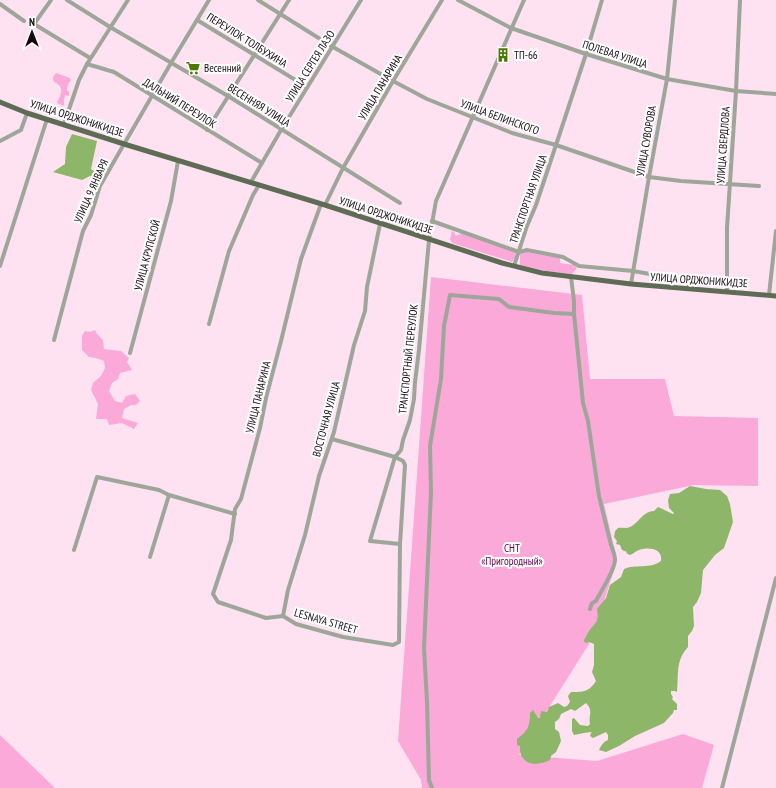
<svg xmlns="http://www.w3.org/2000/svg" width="776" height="788" font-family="'PT Sans Narrow',sans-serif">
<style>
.green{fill:#faa9d9}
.water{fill:#8db668}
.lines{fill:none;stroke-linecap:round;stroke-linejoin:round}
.minor{stroke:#9ea699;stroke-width:4}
.major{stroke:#5f6c55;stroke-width:5}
.labels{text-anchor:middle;stroke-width:4;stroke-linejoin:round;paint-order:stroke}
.street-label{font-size:11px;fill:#160a11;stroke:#fff}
.poi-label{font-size:11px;fill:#160a11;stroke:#fff;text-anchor:start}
.park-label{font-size:11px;fill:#640049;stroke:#fff}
</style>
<rect width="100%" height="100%" fill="#ffe2f2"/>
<g class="green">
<path d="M56,73L70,78L71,80L68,84L67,90L69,92V96L65,95L64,100V105L62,106L60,104H58L57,102C59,99 62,93 61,89C60,81 47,84 56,73Z"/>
<polygon points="452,231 454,232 456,236 462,233 516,252 515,258 512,262 452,243 450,239"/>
<polygon points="527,252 560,258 560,263 574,265 577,268 572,274 547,271 520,265 520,253"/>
<polygon points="431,277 582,295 590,379 665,379 674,416 758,418 758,486 694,485 604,504 615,551 616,564 606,595 589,644 519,755 597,761 683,734 714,745 702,788 422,788 421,780 398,741"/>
<polygon points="95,330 97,334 103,340 104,349 121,351 129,358 127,362 132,370 120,373 118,379 112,383 109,391 115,401 122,403 126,396 135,394 140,401 136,405 131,405 124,409 122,418 138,423 134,429 122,423 109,425 107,419 96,419 98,404 91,390 93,383 101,376 105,368 104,361 96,358 89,357 82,350 82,336 85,331 90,332"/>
<polygon points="0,735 55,788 0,788"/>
</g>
<g class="water">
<polygon points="72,134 97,141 91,169 101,176 99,181 90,176 82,180 53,172 65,164 66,147"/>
<path d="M690,486L706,489L720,490L727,496L730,504L733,522L724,548L715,555L703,570L701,593L697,602L693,607L694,626L692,631L688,636V647C675,661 679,675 677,692L675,691H671V694L673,697L672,699L677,704V710H674L673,713L664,723L635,736L619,746L606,752L599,750C601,746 603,742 608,740V735L606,732L593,738L590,736L591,733L592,732L584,733L574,735L572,731V719L574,718L580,725L588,726L590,724C588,715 594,711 586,703L575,711L571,709L561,714L559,719L555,722V729L559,732L561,741L556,752L551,756L550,760C542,764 529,767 523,758C520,755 520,750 520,746L517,745V739C528,731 530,726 530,713L533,710L538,718H540L541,711L547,712L549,707L558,703L564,707L567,706L570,702L568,696L571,692C583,692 589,692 596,681L592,672L594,665V644L589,642L585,643L584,640C586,637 587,634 589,631C596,622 599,622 597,609L606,598L610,585L621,577L624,569C635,564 651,569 661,561C663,548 648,547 639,550C636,551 633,554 630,555L626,553L627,552L622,550L620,545L616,544L617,541L614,537L615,531L618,528C622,527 626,529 630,527C639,523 643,511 654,511L658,507C664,509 667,512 673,514L674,513L669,508L668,500L670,494L679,493Z"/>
</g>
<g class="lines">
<g class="minor">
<polyline points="51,0 34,24 90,58"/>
<polyline points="67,0 110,27 228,96 400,203"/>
<polyline points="258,0 333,47 393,81 427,99 512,133 556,145 649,177 681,181 759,186"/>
<polyline points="458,0 511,28 586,54 667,79 736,91 776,94"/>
<polyline points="0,4 24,21"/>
<polyline points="197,20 307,87"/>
<polyline points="87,64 114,72 262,163"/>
<polyline points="64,124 79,80 87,64 128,0"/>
<polyline points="207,130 289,0"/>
<polyline points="0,141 21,130 27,113"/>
<polyline points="251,182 281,130 361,0"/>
<polyline points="321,204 301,259 281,341 266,398 260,428 241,499 235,509 231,540 213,594 218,602 266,618 283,616 296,624 343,637 393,645 399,642 400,544 370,541 395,457 332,439"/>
<polyline points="325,205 343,168 393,81 442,0"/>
<polyline points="432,221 519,252 527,250 563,257 579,266 633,271 689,281 689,289"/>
<polyline points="0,266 47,119"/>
<polyline points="514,266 527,226 536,205 556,145 586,54 602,0"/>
<path d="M571,277L574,301V314L583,403L588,421L599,496L611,545C613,550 615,555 615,560C615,570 601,591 596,601L592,603L590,609"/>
<polyline points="631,284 649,177 667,79 675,0"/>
<polyline points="727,292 727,228 736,91 740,0"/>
<polyline points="769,295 776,231"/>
<polyline points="209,324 229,251 253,195 259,185"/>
<polyline points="54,340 83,231 91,215 100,186 116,158 171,63 209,0"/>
<polyline points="130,353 171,201 178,161"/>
<polyline points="400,544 405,465 403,461 395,457 401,450 403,440 410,420 414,399 415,382 419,350 429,240 436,201 524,0"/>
<polyline points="74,550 97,477 159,490 169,495 235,514"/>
<polyline points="150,557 169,495"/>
<polyline points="283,616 288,590 305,535 319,476 334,432 354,345 365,311 367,287 380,224"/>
<polyline points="432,788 429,780 427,702 424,648 431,492 430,446 441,379 444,326 450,295 499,299 509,307 554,313 574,314"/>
<polyline points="722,788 776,578"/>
</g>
<polyline class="major" points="0,102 27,113 124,144 325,205 502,263 542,273 631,284 776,296"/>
</g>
<defs>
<symbol id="building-bare" viewBox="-9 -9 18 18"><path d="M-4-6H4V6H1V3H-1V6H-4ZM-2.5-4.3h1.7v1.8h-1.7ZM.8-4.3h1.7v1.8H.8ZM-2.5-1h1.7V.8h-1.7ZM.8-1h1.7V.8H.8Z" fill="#4b7a00" stroke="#fff" stroke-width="2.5" paint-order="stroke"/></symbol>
<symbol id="supermarket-bare" viewBox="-9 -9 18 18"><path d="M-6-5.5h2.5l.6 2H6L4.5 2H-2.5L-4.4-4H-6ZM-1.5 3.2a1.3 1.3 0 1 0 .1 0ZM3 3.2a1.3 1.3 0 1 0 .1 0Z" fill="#4b7a00" stroke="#fff" stroke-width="2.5" paint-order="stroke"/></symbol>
</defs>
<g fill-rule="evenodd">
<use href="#building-bare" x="493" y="45" width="20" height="20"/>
<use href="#supermarket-bare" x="183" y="58" width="20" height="20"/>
</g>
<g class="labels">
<g class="street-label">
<text transform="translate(247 40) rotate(32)" y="4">ПЕРЕУЛОК ТОЛБУХИНА</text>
<text transform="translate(615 54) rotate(18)" y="4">ПОЛЕВАЯ УЛИЦА</text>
<text transform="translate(310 66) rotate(-58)" y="4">УЛИЦА СЕРГЕЯ ЛАЗО</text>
<text transform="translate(380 87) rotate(-59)" y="4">УЛИЦА ПАНАРИНА</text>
<text transform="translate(180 103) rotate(32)" y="4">ДАЛЬНИЙ ПЕРЕУЛОК</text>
<text transform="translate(259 105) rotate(32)" y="4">ВЕСЕННЯЯ УЛИЦА</text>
<text transform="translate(500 117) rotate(20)" y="4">УЛИЦА БЕЛИНСКОГО</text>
<text transform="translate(77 118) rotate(18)" y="4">УЛИЦА ОРДЖОНИКИДЗЕ</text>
<text transform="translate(646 141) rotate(-80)" y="4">УЛИЦА СУВОРОВА</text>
<text transform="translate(723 145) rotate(-86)" y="4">УЛИЦА СВЕРДЛОВА</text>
<text transform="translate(91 191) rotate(-66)" y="4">УЛИЦА 9 ЯНВАРЯ</text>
<text transform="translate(528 199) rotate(-71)" y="4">ТРАНСПОРТНАЯ УЛИЦА</text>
<text transform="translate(386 215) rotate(18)" y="4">УЛИЦА ОРДЖОНИКИДЗЕ</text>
<text transform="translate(147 255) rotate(-75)" y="4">УЛИЦА КРУПСКОЙ</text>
<text transform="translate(699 280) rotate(4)" y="4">УЛИЦА ОРДЖОНИКИДЗЕ</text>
<text transform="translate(408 359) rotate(-84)" y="4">ТРАНСПОРТНЫЙ ПЕРЕУЛОК</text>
<text transform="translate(258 397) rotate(-76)" y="4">УЛИЦА ПАНАРИНА</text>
<text transform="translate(326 419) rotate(-75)" y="4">ВОСТОЧНАЯ УЛИЦА</text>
<text transform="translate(326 621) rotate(16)" y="4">LESNAYA STREET</text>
</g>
<g class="poi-label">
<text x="514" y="59">ТП-66</text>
<text x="204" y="72">Весенний</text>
</g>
<g class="park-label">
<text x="512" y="552">СНТ<tspan x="512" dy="13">«Пригородный»</tspan></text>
</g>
</g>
<g transform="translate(32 32)" stroke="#ffffff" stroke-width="3" paint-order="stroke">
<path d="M0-3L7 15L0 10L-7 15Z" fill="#160a11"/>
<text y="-6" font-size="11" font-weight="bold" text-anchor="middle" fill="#160a11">N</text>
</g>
</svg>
